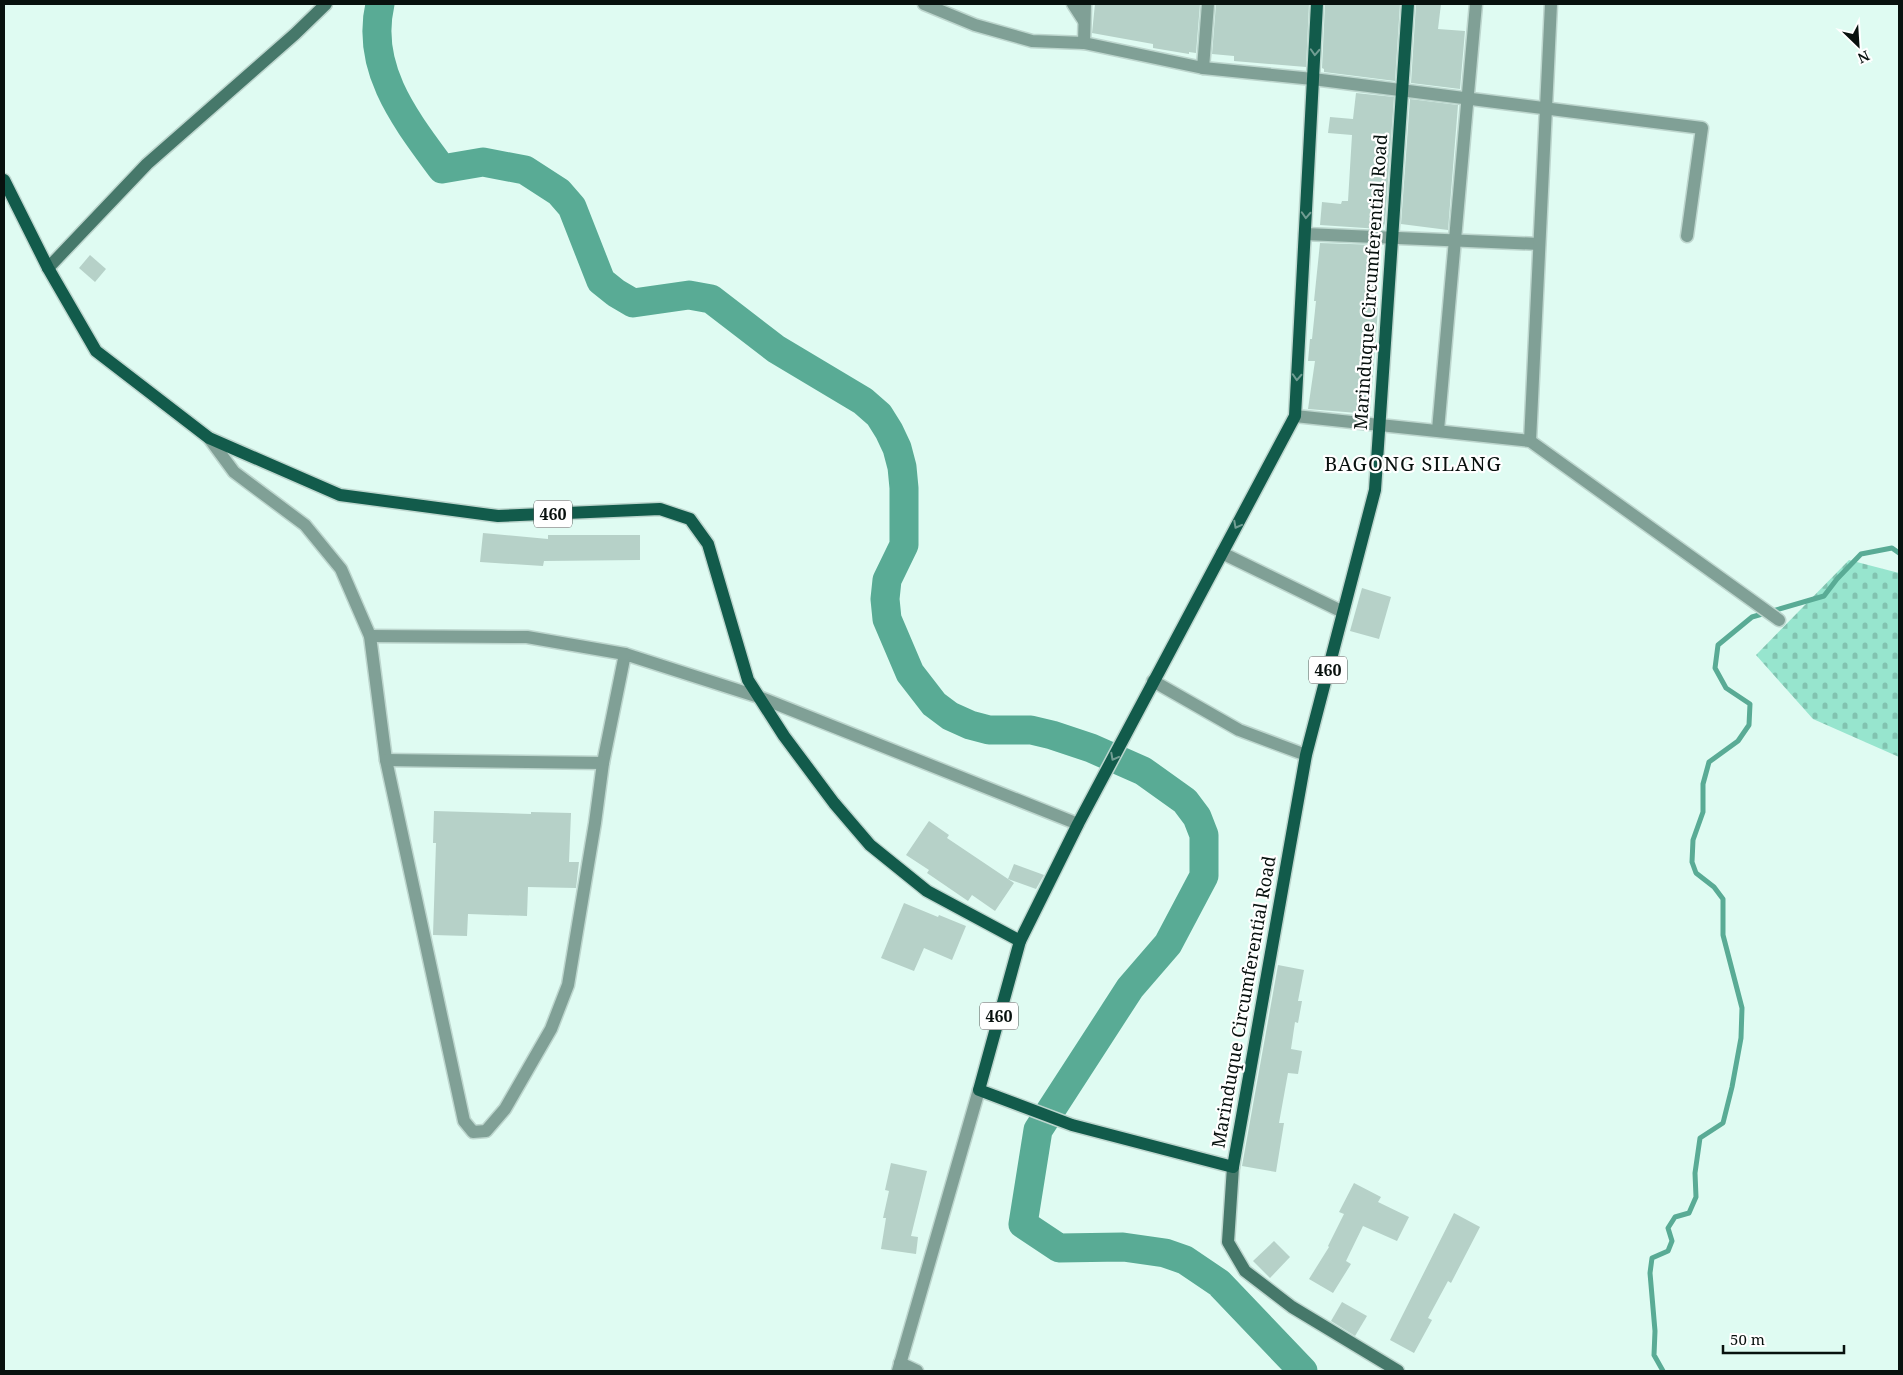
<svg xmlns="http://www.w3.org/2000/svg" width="1903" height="1375" font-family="'Noto Serif',serif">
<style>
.cemetery{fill:url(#cemetery-stones)}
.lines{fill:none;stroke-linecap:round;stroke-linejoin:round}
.stream{stroke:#59ab95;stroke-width:5}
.river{stroke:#59ab95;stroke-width:29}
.building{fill:#b6d1c8}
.street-casing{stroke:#bdd6ce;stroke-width:15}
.secondary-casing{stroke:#bdd6ce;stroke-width:15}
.primary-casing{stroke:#bdd6ce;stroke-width:15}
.street{stroke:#80a096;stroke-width:12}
.secondary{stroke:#46786a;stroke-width:12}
.primary{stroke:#125b4b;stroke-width:12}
.oneway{stroke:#719d93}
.labels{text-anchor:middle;stroke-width:4.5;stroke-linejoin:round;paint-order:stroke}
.shield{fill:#fff;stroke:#525856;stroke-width:1}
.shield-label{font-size:16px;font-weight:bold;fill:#08110e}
.street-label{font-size:18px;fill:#08110e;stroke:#fff}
.quarter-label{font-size:20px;letter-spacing:1px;fill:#08110e;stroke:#fff}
</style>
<defs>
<pattern id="cemetery-stones" width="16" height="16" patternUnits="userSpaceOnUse" patternTransform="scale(1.25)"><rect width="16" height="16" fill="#97e5ce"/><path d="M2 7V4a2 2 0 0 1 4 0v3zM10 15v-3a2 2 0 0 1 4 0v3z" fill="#81c3b0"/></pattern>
</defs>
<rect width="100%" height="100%" fill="#dffbf2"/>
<polygon class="cemetery" points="1849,560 1899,573 1899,757 1813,719 1756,655"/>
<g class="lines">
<polyline class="stream" points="1663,1371 1654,1355 1655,1331 1650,1273 1652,1258 1668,1251 1672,1241 1668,1228 1675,1217 1689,1213 1696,1197 1695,1173 1700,1138 1723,1123 1732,1087 1741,1038 1742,1008 1723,935 1723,899 1714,887 1696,873 1692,862 1693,840 1703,812 1703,784 1709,762 1738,741 1749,725 1750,704 1726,688 1715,668 1718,645 1752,617 1824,596 1837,579 1861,554 1892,548 1899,553"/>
<path class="river" d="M380,4C365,69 406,120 442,169L483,162L525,170L559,192L572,207L601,281L616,293L633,303L689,295L711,299L776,349L863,401L879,415L889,431L897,448L902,467L904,488V545L887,580L885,599L887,619L910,673L934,704L950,716L970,725L989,730H1031L1052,735L1091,748L1143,771L1185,801L1197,817L1204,835V876L1168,944L1130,988L1038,1130L1023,1224L1059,1248L1123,1247L1165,1253L1185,1260L1219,1283L1303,1371"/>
</g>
<g class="building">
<polygon points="1095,4 1200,4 1196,53 1189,52 1189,54 1153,48 1153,44 1092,33"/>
<polygon points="1216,4 1309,4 1306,67 1234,61 1234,56 1212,54"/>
<polygon points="1325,4 1400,4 1395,81 1324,72 1324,69 1322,68"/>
<polygon points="1416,4 1441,4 1438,29 1465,31 1460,89 1411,83"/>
<polygon points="1356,93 1394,97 1385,223 1383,228 1380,228 1380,229 1320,225 1322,202 1341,204 1342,201 1348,201 1352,135 1328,133 1330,117 1353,119"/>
<polygon points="1410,99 1458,105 1448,230 1401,224"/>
<polygon points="1320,243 1379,245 1375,307 1378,308 1370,414 1308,409 1315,361 1308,361 1310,339 1312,339 1316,301 1314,301"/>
<polygon points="90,255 106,269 95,282 79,268"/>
<polygon points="483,533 548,539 548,535 640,535 640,560 544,561 543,566 480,562"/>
<polygon points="1362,588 1391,597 1379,639 1350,631"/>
<polygon points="434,811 531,814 531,812 571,813 569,862 579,862 576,888 528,887 527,916 468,914 467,936 433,935 436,843 433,843"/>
<polygon points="929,821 949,835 947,838 1014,883 995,911 972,895 968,901 927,873 929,870 906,855"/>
<polygon points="1014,864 1044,875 1036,889 1008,879"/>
<polygon points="904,903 938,917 939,915 966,926 952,960 924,948 914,971 881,958"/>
<polygon points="1278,965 1304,970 1298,1001 1302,1001 1298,1023 1295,1022 1291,1049 1302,1051 1298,1074 1288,1073 1279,1123 1284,1123 1276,1172 1242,1166"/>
<polygon points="891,1163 927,1171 911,1236 918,1237 916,1254 881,1249 886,1218 883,1218 889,1191 885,1190"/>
<polygon points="1354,1183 1381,1197 1378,1202 1409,1217 1397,1241 1363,1226 1346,1261 1351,1264 1333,1293 1309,1279 1329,1247 1328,1246 1344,1214 1339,1212"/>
<polygon points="1454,1213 1480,1227 1451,1283 1448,1281 1428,1318 1432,1320 1414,1353 1390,1340"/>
<polygon points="1274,1241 1290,1257 1270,1278 1253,1261"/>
<polygon points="1342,1302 1367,1316 1355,1336 1331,1321"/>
</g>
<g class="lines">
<defs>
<g id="street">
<polyline points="924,4 975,25 1032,41 1084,43 1203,68 1313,79 1702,128 1687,236"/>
<polyline points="1073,4 1084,21"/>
<polyline points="1084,43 1085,4"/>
<polyline points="1203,68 1208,4"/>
<polyline points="1305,234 1539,244"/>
<polyline points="1295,416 1530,441 1779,620"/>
<polyline points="1438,430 1476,4"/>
<polyline points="209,438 234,472 305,525 341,569 370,636 386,760 464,1121 473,1132 486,1131 505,1109 551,1029 568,985 595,823 603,763 625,654 759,697 1078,824"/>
<polyline points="1530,441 1551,4"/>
<polyline points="1222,553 1343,612"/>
<polyline points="370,636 527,637 625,654"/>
<polyline points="1153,681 1239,730 1306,755"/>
<polyline points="386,760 603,763"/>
<polyline points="900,1363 917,1371"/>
<polyline points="898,1371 979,1090"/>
</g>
<g id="secondary">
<polyline points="48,268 147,164 295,34 326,4"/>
<polyline points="1233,1167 1228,1242 1245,1271 1292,1307 1398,1371"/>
</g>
<g id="primary">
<polyline points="1317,4 1295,416 1078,824 1020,941 979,1090 1072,1125 1233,1167 1306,755 1375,490 1408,4"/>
<polyline points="4,180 48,268 96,351 209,438 340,495 498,516 660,509 690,519 708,544 748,680 784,736 834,803 870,845 927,891 1020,941"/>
</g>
</defs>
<use href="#street" class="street-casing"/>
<use href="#secondary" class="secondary-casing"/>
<use href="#primary" class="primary-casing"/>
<use href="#street" class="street"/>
<use href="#secondary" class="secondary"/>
<use href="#primary" class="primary"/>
</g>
<defs><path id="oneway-chevron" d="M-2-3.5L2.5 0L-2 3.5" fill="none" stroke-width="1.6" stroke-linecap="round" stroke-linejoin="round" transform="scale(1.25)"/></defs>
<g class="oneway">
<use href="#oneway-chevron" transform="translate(1315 52) rotate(93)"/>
<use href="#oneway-chevron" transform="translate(1306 215) rotate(93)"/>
<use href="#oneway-chevron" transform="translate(1297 377) rotate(93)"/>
<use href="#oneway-chevron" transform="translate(1237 525) rotate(118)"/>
<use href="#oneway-chevron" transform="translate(1114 757) rotate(118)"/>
</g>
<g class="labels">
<g class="shield">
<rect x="534" y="500.5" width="38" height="27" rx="4"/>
<rect x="1309" y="656.5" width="38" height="27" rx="4"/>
<rect x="980" y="1002.5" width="38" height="27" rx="4"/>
</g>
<g class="shield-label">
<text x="553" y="520">460</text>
<text x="1328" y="676">460</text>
<text x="999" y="1022">460</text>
</g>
<g class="street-label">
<text transform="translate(1371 282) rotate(-86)" y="6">Marinduque Circumferential Road</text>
<text transform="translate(1244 1002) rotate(-80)" y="6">Marinduque Circumferential Road</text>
</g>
<g class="quarter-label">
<text x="1413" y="471">BAGONG SILANG</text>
</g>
</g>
<rect width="1903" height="1375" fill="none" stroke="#08110e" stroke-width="10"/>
<g transform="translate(1858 45) rotate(155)" stroke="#ffffff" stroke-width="4" paint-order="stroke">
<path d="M0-4L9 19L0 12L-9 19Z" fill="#08110e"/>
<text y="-8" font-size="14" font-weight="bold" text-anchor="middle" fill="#08110e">N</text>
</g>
<path d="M1723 1345v8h121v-8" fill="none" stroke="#08110e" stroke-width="2.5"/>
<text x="1730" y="1345" font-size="15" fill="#08110e" stroke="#ffffff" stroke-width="4" paint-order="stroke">50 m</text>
</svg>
